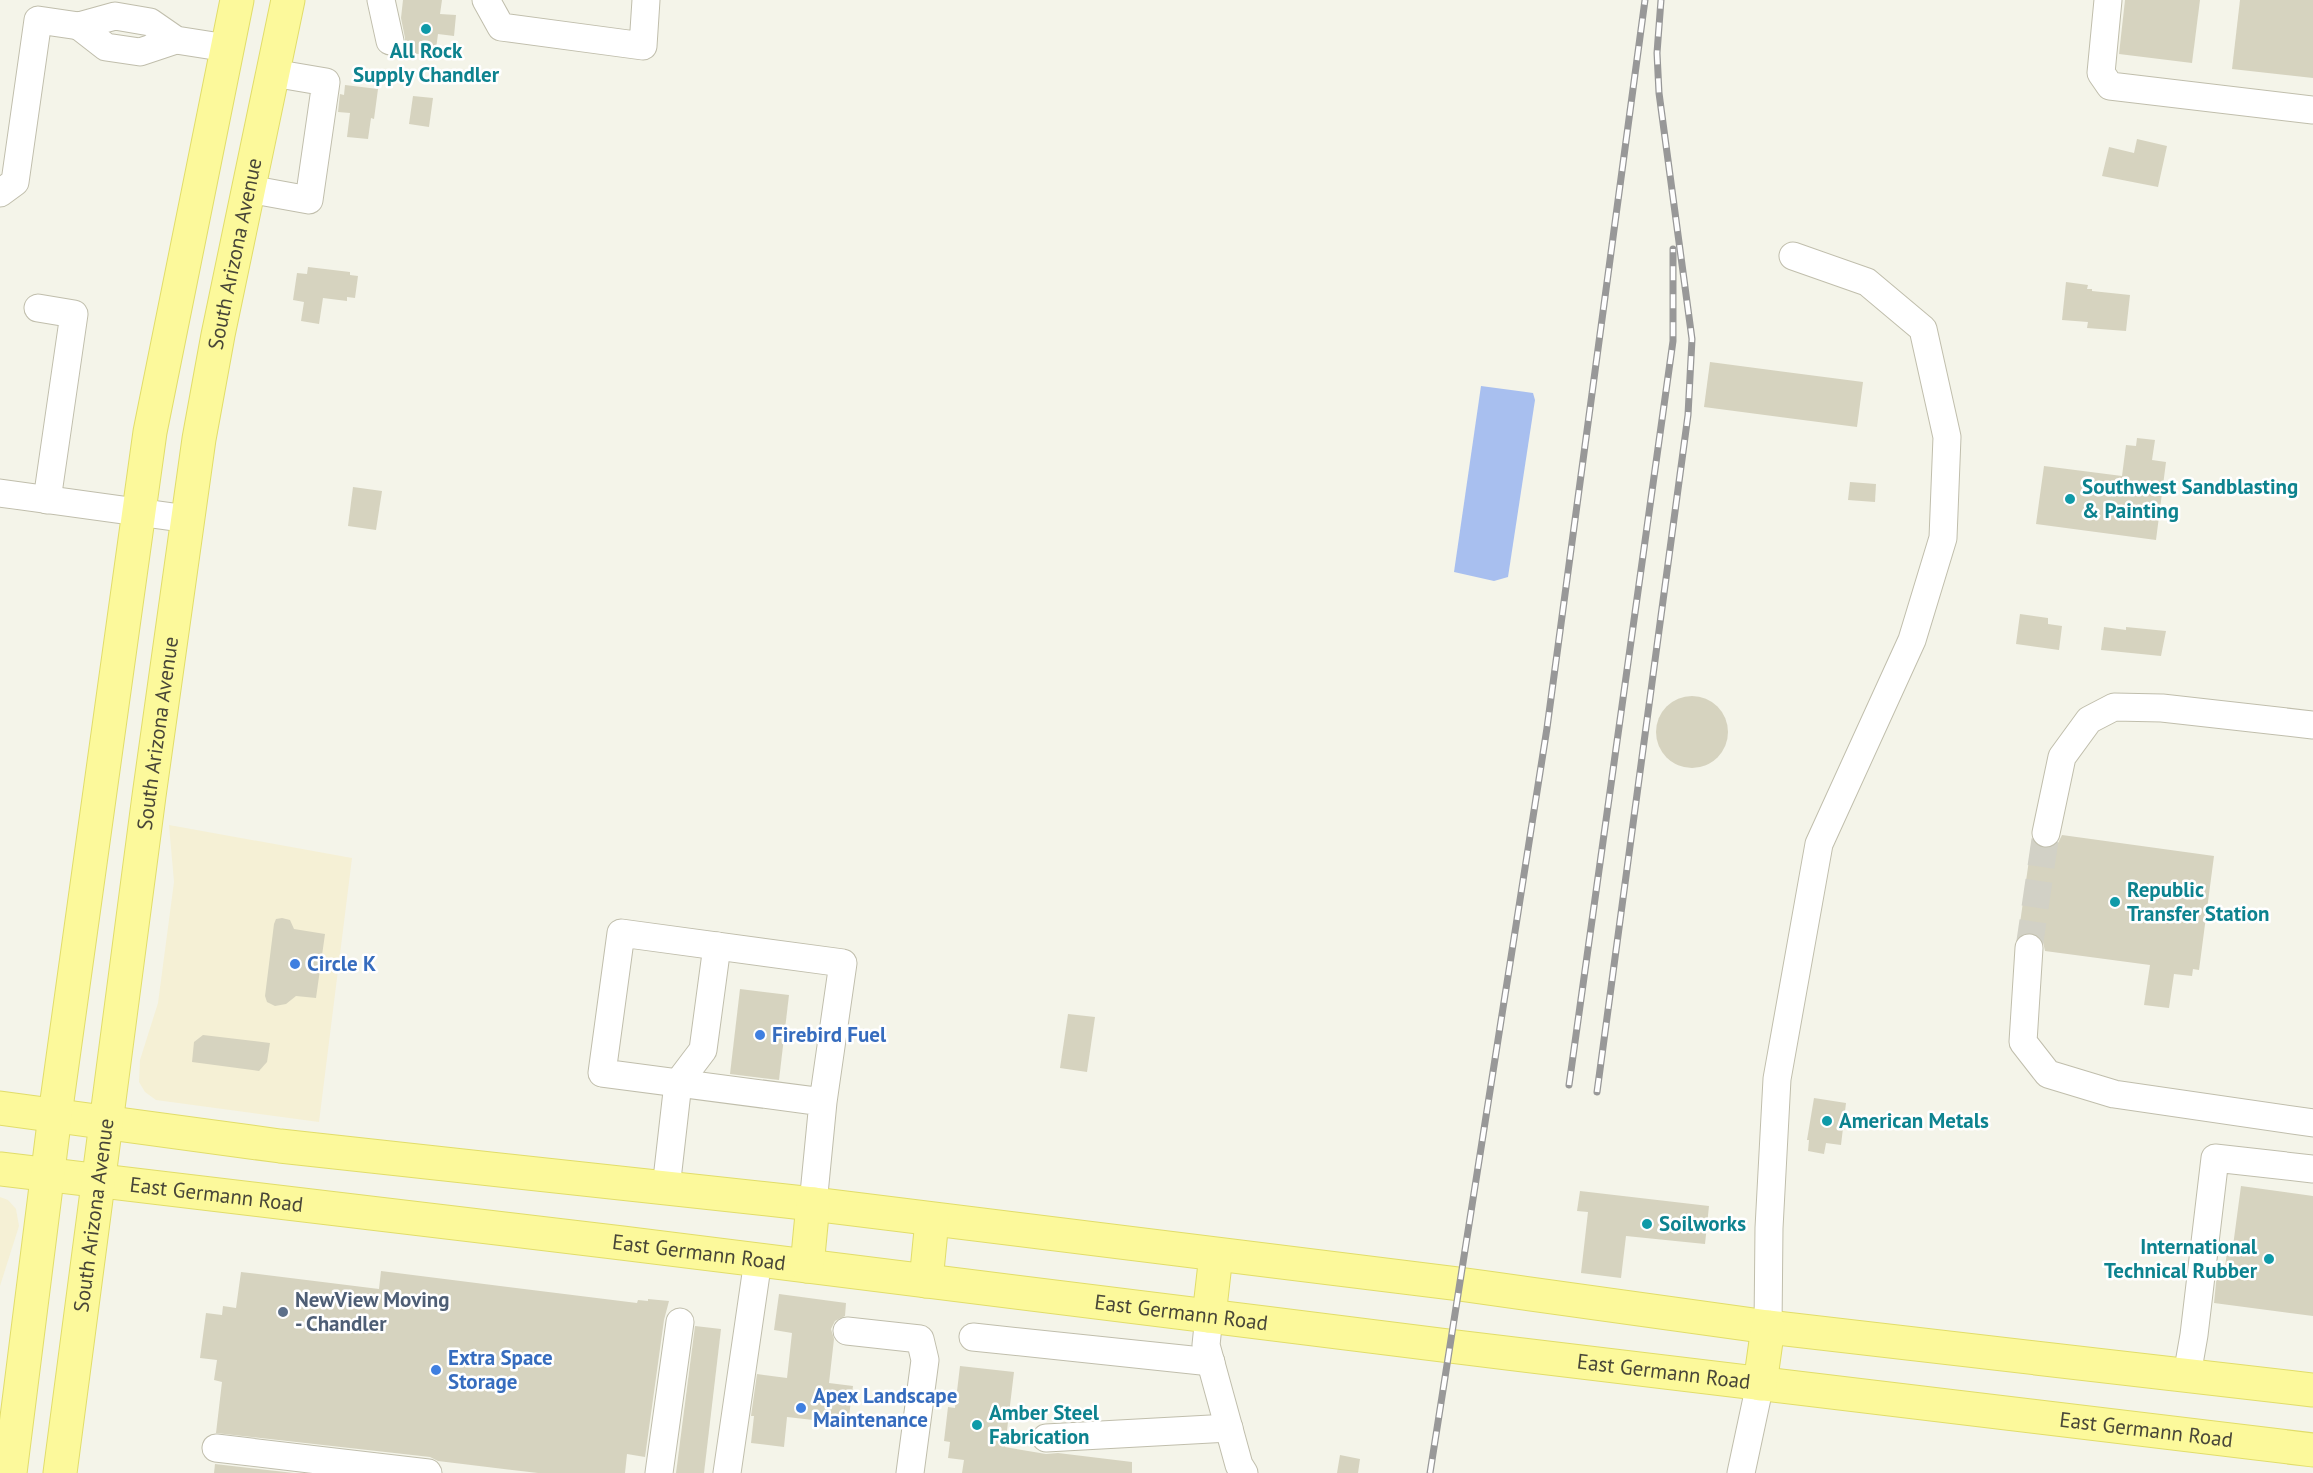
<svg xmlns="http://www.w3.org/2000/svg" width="2313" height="1473" font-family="'PT Sans',sans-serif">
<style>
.commercial{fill:#f5f0d5}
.water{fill:#a8bfef}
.building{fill:#d6d3bf}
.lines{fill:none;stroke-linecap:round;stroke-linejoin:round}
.minor-tunnel{stroke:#d2d1c6;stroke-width:27;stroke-dasharray:27 14;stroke-linecap:butt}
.minor-casing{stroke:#c0beac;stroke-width:29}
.major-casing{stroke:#e1dd6a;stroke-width:35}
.minor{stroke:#fff;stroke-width:27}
.major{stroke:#fcf99b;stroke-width:33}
.rail-casing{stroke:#989898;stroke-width:7}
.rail{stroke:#fff;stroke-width:4.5;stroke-dasharray:14;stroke-linecap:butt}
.culture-dot{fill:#0f9aa8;stroke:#fff;stroke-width:2}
.shop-dot{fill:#3f7fe0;stroke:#fff;stroke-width:2}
.service-dot{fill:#5c6f8a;stroke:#fff;stroke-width:2}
.labels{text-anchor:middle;stroke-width:5;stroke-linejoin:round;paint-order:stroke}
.culture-label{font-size:21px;font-weight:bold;fill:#0d838f;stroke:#fff;text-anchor:start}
.street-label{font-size:21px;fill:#484638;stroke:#fff}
.shop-label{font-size:21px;font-weight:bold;fill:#366cbe;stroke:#fff;text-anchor:start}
.service-label{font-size:21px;font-weight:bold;fill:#4e5e75;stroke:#fff;text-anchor:start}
</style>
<rect width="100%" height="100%" fill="#f4f4e9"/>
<g class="commercial">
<polygon points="169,825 352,858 319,1122 156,1100 145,1092 139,1082 140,1060 158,1003 174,882"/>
<polygon points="0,1197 8,1200 16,1209 19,1226 0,1286"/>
</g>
<polygon class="water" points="1481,386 1533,393 1535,400 1508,577 1494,581 1454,572"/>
<g class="building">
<polygon points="403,0 442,0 440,14 456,15 454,36 438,34 435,56 401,52 405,45 405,38 401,18"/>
<polygon points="2125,0 2200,0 2192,63 2119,54"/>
<polygon points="2240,0 2313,0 2313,78 2232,69"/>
<polygon points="345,85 378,89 374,119 371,118 368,139 347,137 350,113 338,112 340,94 344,95"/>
<polygon points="413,96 433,98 429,127 409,124"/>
<polygon points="2137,139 2167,146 2158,187 2102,176 2109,147 2134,153"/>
<polygon points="308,267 350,272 350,275 358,276 355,298 347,297 347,301 323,298 319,324 301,321 304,302 293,300 297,273 307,274"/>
<polygon points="2066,282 2088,285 2087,289 2092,289 2092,291 2130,295 2126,331 2087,328 2088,322 2062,320"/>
<polygon points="1710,362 1863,382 1857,427 1704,407"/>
<polygon points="2137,438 2155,440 2152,460 2166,462 2156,540 2036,524 2044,466 2122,476 2126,445 2136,446"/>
<polygon points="1850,482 1876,484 1875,502 1848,500"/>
<polygon points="353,487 382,491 376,530 348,526"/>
<polygon points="2020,614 2048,618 2048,624 2062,626 2059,650 2016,644"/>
<polygon points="2104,627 2126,630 2126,627 2166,631 2161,656 2101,650"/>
<circle cx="1692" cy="732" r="36"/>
<polygon points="2062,835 2214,856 2199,970 2193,969 2192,976 2174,974 2169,1008 2144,1005 2150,965 2045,951 2043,942 2037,935 2029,932 2018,937 2032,839 2036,845 2042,848 2050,848 2058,843"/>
<polygon points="282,918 290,920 294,929 325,934 316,998 296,996 286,1004 275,1006 267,1002 265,996 274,924 276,919"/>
<polygon points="740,989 789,995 779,1080 730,1074"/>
<polygon points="1068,1014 1095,1017 1087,1072 1060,1068"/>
<polygon points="203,1035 270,1043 267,1062 259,1071 192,1062 194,1042"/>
<polygon points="1814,1098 1846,1103 1841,1145 1826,1143 1824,1154 1808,1151 1809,1140 1807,1140"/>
<polygon points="2241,1186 2313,1196 2313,1316 2214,1303 2217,1273 2224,1274 2228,1245 2233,1246"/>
<polygon points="1580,1191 1709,1206 1705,1244 1626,1236 1621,1278 1581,1273 1588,1212 1577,1211"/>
<polygon points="381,1271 637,1303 638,1300 648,1301 648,1299 669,1301 664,1320 645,1457 627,1454 625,1473 538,1473 438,1461 430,1457 216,1433 222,1382 214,1380 217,1360 200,1358 206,1313 222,1315 223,1306 236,1308 241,1272 379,1289"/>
<polygon points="779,1294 846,1303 845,1316 835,1321 831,1329 834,1339 829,1383 853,1386 848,1424 787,1417 784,1447 751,1443 754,1416 751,1416 757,1374 787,1378 792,1333 774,1330"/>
<polygon points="695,1326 721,1329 704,1473 676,1473"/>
<polygon points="960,1366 1014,1372 1005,1447 1046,1454 1058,1453 1132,1462 1132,1473 962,1473 964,1460 948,1458 950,1442 944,1441 948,1407 955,1408"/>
<polygon points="1340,1455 1360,1459 1358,1473 1337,1473"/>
<polygon points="215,1464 294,1473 214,1473"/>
</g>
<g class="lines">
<polyline class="minor-tunnel" points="2029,948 2046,833"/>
<defs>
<g id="minor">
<polyline points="381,0 390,41"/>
<polyline points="486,0 501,27 643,46 646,0"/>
<polyline points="2108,0 2101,73 2110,86 2313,110"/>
<polyline points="79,26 106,47 140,52 176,40"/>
<polyline points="249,189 309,200 326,82 273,73"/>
<polyline points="0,193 15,182 38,20 79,26 115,16 150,22 176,40 227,48"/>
<polyline points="38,308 74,314 47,500"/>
<polyline points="0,493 188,519"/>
<polyline points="2046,833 2062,757 2089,720 2114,707 2162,708 2313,725"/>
<polyline points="2029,948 2023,1042 2048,1074 2114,1094 2313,1123"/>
<polyline points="666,1188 678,1083 703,1050 717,946"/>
<polyline points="813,1204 823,1102 843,963 621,933 602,1073 823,1102"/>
<polyline points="1209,1316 1206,1345 1239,1465 1244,1473"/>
<polyline points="1768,1327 1769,1228 1777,1079 1819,844 1912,640 1943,538 1947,437 1923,329 1867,282 1793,256"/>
<polyline points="847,1331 920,1339 925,1360 910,1473"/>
<polyline points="973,1337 1211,1362"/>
<polyline points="2187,1375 2194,1335 2215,1158 2313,1169"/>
<polyline points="1046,1438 1229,1428"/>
<polyline points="216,1448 428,1473"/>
<polyline points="659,1473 680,1322"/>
<polyline points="727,1473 758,1260"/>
<polyline points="1741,1473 1760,1384"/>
</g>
<g id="major">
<polyline points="0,1108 280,1146 813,1204 1459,1284 1768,1327 2313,1390"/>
<path id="s1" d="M0,1169L622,1243L1449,1346L2313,1450"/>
<polyline points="807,1266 813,1204"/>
<polyline points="926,1281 932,1220"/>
<polyline points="1209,1316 1216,1255"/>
<polyline points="1760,1384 1768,1327"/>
<polyline points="10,1473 55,1115 150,432 237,0"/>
<path id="s2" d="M60,1473L149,796L199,439L218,335L288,0"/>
</g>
</defs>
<use href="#minor" class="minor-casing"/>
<use href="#major" class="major-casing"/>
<use href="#minor" class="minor"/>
<use href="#major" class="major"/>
<defs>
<g id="rail">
<polyline points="1569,1085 1673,341 1673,249"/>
<polyline points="1597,1092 1688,415 1692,339 1659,93 1657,53 1661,0"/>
<polyline points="1430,1473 1547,728 1645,0"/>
</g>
</defs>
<use href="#rail" class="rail-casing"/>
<use href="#rail" class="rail"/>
</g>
<g class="culture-dot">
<circle cx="426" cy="29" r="6"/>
<circle cx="2070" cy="499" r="6"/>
<circle cx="2115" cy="902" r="6"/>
<circle cx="1827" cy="1121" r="6"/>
<circle cx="1647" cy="1224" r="6"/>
<circle cx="2269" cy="1259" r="6"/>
<circle cx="977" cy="1425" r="6"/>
</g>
<g class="shop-dot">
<circle cx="295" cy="964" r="6"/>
<circle cx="760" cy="1035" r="6"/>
<circle cx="436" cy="1370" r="6"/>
<circle cx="801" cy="1408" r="6"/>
</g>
<circle class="service-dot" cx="283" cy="1312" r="6"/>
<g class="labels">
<g class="culture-label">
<text x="426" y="58" text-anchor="middle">All Rock<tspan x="426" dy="24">Supply Chandler</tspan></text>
<text x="2082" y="494">Southwest Sandblasting<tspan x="2082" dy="24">&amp; Painting</tspan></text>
<text x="2127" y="897">Republic<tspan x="2127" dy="24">Transfer Station</tspan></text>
<text x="1839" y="1128">American Metals</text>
<text x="1659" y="1231">Soilworks</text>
<text x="2257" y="1254" text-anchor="end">International<tspan x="2257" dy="24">Technical Rubber</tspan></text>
<text x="989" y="1420">Amber Steel<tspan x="989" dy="24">Fabrication</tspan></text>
</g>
<g class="street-label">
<text dy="7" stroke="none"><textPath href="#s2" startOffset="1232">South Arizona Avenue</textPath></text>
<text dy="7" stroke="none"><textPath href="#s2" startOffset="746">South Arizona Avenue</textPath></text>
<text dy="7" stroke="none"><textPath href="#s1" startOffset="218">East Germann Road</textPath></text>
<text dy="7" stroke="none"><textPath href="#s2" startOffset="260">South Arizona Avenue</textPath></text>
<text dy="7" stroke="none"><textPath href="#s1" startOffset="704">East Germann Road</textPath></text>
<text dy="7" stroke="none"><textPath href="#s1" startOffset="1190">East Germann Road</textPath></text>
<text dy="7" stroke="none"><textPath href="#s1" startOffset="1676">East Germann Road</textPath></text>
<text dy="7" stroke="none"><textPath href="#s1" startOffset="2162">East Germann Road</textPath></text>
</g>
<g class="shop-label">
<text x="307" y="971">Circle K</text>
<text x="772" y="1042">Firebird Fuel</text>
<text x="448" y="1365">Extra Space<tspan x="448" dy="24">Storage</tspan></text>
<text x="813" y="1403">Apex Landscape<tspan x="813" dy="24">Maintenance</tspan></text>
</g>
<g class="service-label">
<text x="295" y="1307">NewView Moving<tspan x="295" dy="24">- Chandler</tspan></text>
</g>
</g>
</svg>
